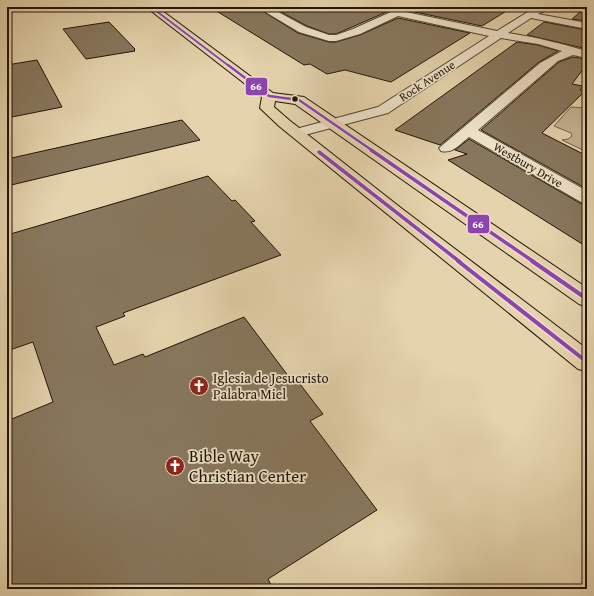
<svg xmlns="http://www.w3.org/2000/svg" width="594" height="596" font-family="'Gentium Book Plus',serif">
<style>
.green{fill:#c3b390;stroke:#72644c}
.building{fill:#87775d;stroke:#221407}
.lines{fill:none;stroke-linecap:round;stroke-linejoin:round}
.minor-casing{stroke:#524430;stroke-width:2}
.major-casing{stroke:#221407;stroke-width:2}
.minor{fill:#ede2c9;fill-rule:evenodd}
.major{fill:#e4d3ac;fill-rule:evenodd}
.bus-1-far3-casing{stroke:#ede2c9;stroke-width:3.5}
.bus-1-far2-casing{stroke:#ede2c9;stroke-width:4.5}
.bus-1-far1-casing{stroke:#ede2c9;stroke-width:6}
.bus-1-casing{stroke:#ede2c9;stroke-width:7}
.bus-1-far3{stroke:#8e44ad;stroke-width:2}
.bus-1-far2{stroke:#8e44ad;stroke-width:2.5}
.bus-1-far1{stroke:#8e44ad;stroke-width:3.5}
.bus-1{stroke:#8e44ad;stroke-width:4}
.bus-dot{fill:#221407;stroke:#ede2c9;stroke-width:1.5}
.labels{text-anchor:middle;stroke-width:3.5;stroke-linejoin:round;paint-order:stroke}
.far-street-label{font-size:12px;fill:#221407;stroke:#ede2c9}
.poi-label{font-size:14px;fill:#221407;stroke:#ede2c9;text-anchor:start}
.near-poi-label{font-size:17px;fill:#221407;stroke:#ede2c9;text-anchor:start}
.line-badge{stroke:#ede2c9;stroke-width:1.5}
.badge-label{font-size:11px;text-anchor:middle;font-weight:bold;fill:#fff}
</style>
<rect width="100%" height="100%" fill="#e4d3ac"/>
<filter id="stains"><feTurbulence type="fractalNoise" baseFrequency=".005" numOctaves="4"/><feColorMatrix values="0 0 0 0 .2 0 0 0 0 .09 0 0 0 0 .02 0 0 0 .5 -.17"/></filter>
<radialGradient id="worn" r=".72"><stop offset=".6" stop-color="#630" stop-opacity="0"/><stop offset="1" stop-color="#630" stop-opacity=".3"/></radialGradient>
<polygon class="green" points="571,107 587,108 587,152 562,140 568,139 572,136 571,133 554,126"/>
<g class="building">
<polygon points="210,7 256,7 298,33 329,42 336,42 360,35 398,18 470,33 391,82 345,70 327,74 310,64 304,65"/>
<polygon points="272,7 398,7 336,34 329,34 307,26"/>
<polygon points="415,7 513,7 482,26 410,11"/>
<polygon points="586,7 587,21 572,19"/>
<polygon points="109,22 135,49 134,50 135,51 86,59 63,29"/>
<polygon points="544,22 587,30 587,49 527,35"/>
<polygon points="517,42 538,45 558,51 539,62 440,145 395,130"/>
<polygon points="573,57 587,59 587,64 572,84 583,86 580,90 585,91 542,133 587,156 587,189 481,130 559,62"/>
<polygon points="37,60 62,107 7,118 7,65"/>
<polygon points="182,120 200,140 7,186 7,159"/>
<polygon points="469,139 580,203 587,204 587,247 448,160 467,154 455,150"/>
<polygon points="208,176 232,201 235,200 255,221 251,222 281,255 123,313 125,316 96,327 114,365 143,354 145,357 244,317 289,377 293,375 323,414 310,421 377,510 268,579 273,589 7,589 7,421 53,402 33,342 7,351 7,235"/>
</g>
<g class="lines">
<defs>
<path id="minor" d="M257,7H269L306,27L329,35H336L353,29L402,7H414L406,12L497,31L531,10L538,7H551L538,14L587,23V29L531,18L508,33C536,37 562,44 587,51V58L573,55L558,61L478,130L587,191V203L581,202L469,137C460,144 453,154 441,151L439,148L540,63L562,51L538,44L501,38L388,113L297,137L292,136L290,133L292,130L378,107L489,36L398,16L360,34L336,41H329L299,32Z"/>
<polygon id="major" points="146,7 157,7 273,93 304,97 587,288 587,307 579,304 295,104 275,101 274,107 289,120 401,208 587,349 587,371 578,369 279,126 260,108 262,97"/>
</defs>
<use href="#minor" class="minor-casing"/>
<use href="#major" class="major-casing"/>
<use href="#minor" class="minor"/>
<use href="#major" class="major"/>
<defs>
<polyline id="bus-1-far3" points="151,7 229,66"/>
<polyline id="bus-1-far2" points="228,65 269,96 299,100 373,151"/>
<g id="bus-1-far1">
<polyline points="371,150 534,262"/>
<polyline points="319,152 460,262"/>
</g>
<g id="bus-1">
<polyline points="458,261 587,362"/>
<polyline points="532,261 587,299"/>
</g>
</defs>
<use href="#bus-1-far3" class="bus-1-far3-casing"/>
<use href="#bus-1-far2" class="bus-1-far2-casing"/>
<use href="#bus-1-far1" class="bus-1-far1-casing"/>
<use href="#bus-1" class="bus-1-casing"/>
<use href="#bus-1-far3" class="bus-1-far3"/>
<use href="#bus-1-far2" class="bus-1-far2"/>
<use href="#bus-1-far1" class="bus-1-far1"/>
<use href="#bus-1" class="bus-1"/>
</g>
<defs>
<symbol id="church-disc" viewBox="-11 -11 22 22"><circle r="9.5" fill="#8f2418" stroke="#ede2c9"/><path d="M-1.2-6h2.4v3.5h3.3v2.4h-3.3V6h-2.4V-.1h-3.3v-2.4h3.3Z" fill="#fff"/></symbol>
</defs>
<g fill-rule="evenodd">
<use href="#church-disc" x="188" y="375" width="22" height="22"/>
<use href="#church-disc" x="164" y="455" width="22" height="22"/>
</g>
<circle class="bus-dot" cx="295" cy="99" r="3.5"/>
<g class="labels">
<g class="far-street-label">
<text transform="translate(427 81) rotate(-33)" y="4">Rock Avenue</text>
<text transform="translate(528 165) rotate(30)" y="4">Westbury Drive</text>
</g>
<g class="poi-label">
<text x="213" y="383">Iglesia de Jesucristo<tspan x="213" dy="16">Palabra Miel</tspan></text>
</g>
<g class="near-poi-label">
<text x="189" y="462">Bible Way<tspan x="189" dy="20">Christian Center</tspan></text>
</g>
</g>
<g class="line-badge">
<rect x="245" y="77" width="23" height="19" rx="4" fill="#8e44ad"/>
<rect x="467" y="214" width="23" height="20" rx="4" fill="#8e44ad"/>
</g>
<g class="badge-label">
<text x="256" y="90">66</text>
<text x="478" y="228">66</text>
</g>
<rect width="594" height="596" fill="none" stroke="#e4d3ac" stroke-width="24"/>
<rect x="8" y="8" width="578" height="580" fill="none" stroke="#221407" stroke-width="2"/>
<rect x="12" y="12" width="570" height="572" fill="none" stroke="#221407"/>
<rect width="100%" height="100%" filter="url(#stains)"/>
<rect width="100%" height="100%" fill="url(#worn)"/>
</svg>
